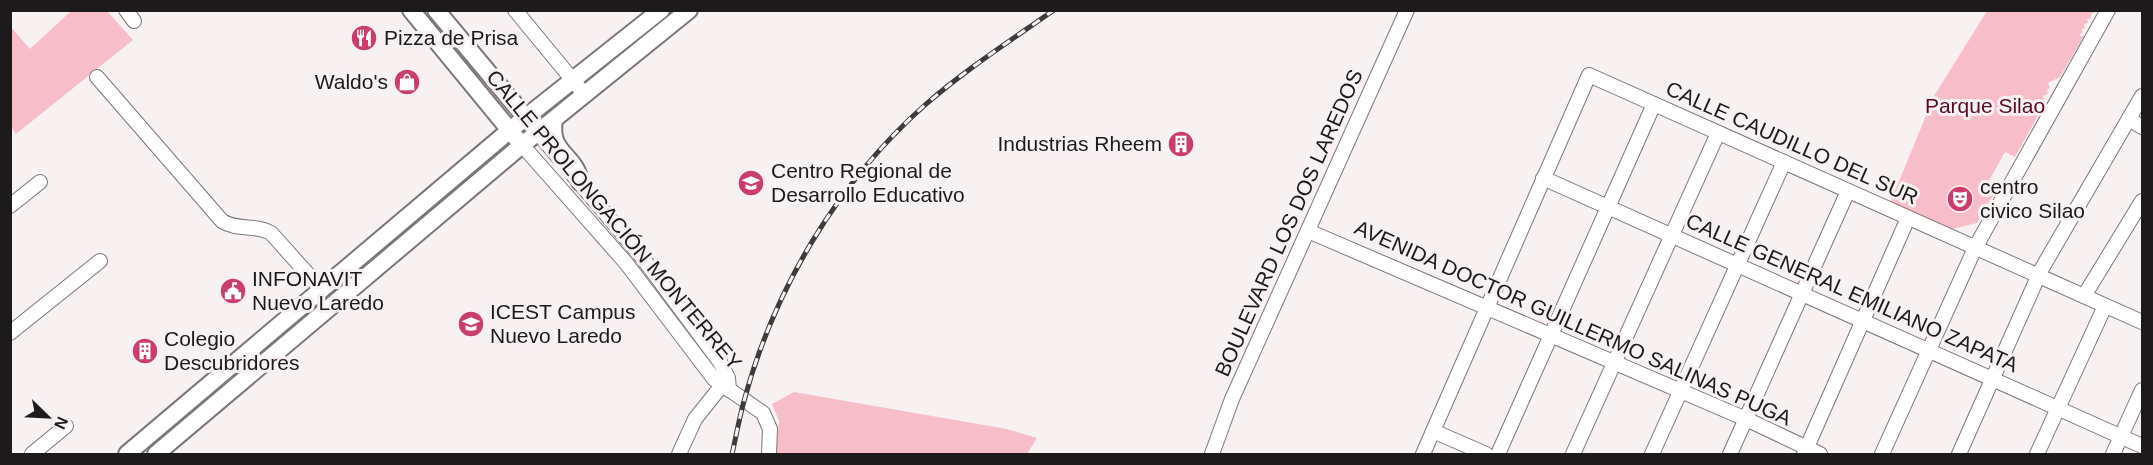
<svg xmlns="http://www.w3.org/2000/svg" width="2153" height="465" font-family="Arial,sans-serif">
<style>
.green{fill:#f7beca}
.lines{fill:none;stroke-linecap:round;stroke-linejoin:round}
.minor-casing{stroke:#7d7778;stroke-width:16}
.major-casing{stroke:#7d7778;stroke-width:20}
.minor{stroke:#fff;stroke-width:14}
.major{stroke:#fff;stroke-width:16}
.rail-casing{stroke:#3e3b3b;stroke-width:5}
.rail{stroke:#f8f1f2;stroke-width:3;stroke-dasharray:9;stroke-linecap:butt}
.labels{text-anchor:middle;stroke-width:6;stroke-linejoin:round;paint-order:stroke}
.poi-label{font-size:21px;fill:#1c1a1a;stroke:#f8f1f2;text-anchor:start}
.park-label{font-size:21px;fill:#590928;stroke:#f8f1f2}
.street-label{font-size:21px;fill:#1c1a1a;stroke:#f8f1f2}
</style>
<rect width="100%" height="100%" fill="#f8f1f2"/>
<g class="green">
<polygon points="71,11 107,11 133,40 16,134 11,127 10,26 30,49"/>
<polygon points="1987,11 2093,11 2094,13 2091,14 2091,18 2087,19 2088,23 2084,24 2085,28 2082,29 2082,33 2080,34 2080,36 2084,36 2060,77 2048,83 2050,88 2047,90 2048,94 2043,96 2044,100 2040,101 2040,104 2036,105 2036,108 2033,110 2034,113 2040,112 2015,157 2005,152 1986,186 1995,192 1977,223 1944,231 1888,208 1934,96"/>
<polygon points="794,392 1007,429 1037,438 1027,454 775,454 779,421 772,404"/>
</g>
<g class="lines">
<defs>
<g id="minor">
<polyline points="126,10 134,21"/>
<polyline points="515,10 585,95"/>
<path d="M97,77L222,221C237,231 256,224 271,233L322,290"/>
<polyline points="2129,119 2142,127"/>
<polyline points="538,133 559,158"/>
<polyline points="522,145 626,263 714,379 763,413 770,429 769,454"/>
<polyline points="573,175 642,257 720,362 728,378 729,390"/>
<polyline points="1543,178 2142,446"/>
<polyline points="10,206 40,182"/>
<polyline points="1308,231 1746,419 1820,454"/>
<polyline points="2084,296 2142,201"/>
<polyline points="10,333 100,261"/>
<polyline points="1433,431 1486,454"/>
<polyline points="32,454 66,426"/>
<polyline points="679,454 695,419 727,379"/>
<polyline points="1212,454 1232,399 1407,10"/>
<polyline points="1423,454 1589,75 2142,322"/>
<polyline points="1498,454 1654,104"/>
<polyline points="1573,454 1718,133"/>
<polyline points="1652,454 1784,162"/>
<polyline points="1730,454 1848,191"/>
<polyline points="1804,454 1908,218"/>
<polyline points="1882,454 1975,248 2108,10"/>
<polyline points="1959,454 2041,270 2142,96"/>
<polyline points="2037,454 2105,306"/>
<polyline points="2113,454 2142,390"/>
</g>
<g id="major">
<polyline points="411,10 517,139"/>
<polyline points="436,10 532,125"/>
<path d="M554,120C548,154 576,154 580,182"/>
<polyline points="127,454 510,130 661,10"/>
<polyline points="156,454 522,145 689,10"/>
</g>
</defs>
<use href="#minor" class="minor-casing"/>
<use href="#major" class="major-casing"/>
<use href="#minor" class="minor"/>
<use href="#major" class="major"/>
<defs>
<path id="rail" d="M732,454C736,437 739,419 744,401C774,289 838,182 925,105C965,70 1010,41 1054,10"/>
</defs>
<use href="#rail" class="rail-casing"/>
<use href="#rail" class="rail"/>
</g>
<defs>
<symbol id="restaurant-disc" viewBox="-11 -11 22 22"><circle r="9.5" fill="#ca3d6c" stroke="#f8f1f2"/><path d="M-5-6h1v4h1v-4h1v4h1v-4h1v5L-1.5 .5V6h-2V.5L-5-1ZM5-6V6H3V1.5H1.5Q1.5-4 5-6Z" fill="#fff"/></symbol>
<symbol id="shop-disc" viewBox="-11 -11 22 22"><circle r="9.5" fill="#ca3d6c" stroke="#f8f1f2"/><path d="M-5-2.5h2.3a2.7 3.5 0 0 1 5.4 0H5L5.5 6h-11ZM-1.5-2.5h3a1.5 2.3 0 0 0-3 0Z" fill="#fff"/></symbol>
<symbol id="building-disc" viewBox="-11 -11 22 22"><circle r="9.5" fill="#ca3d6c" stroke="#f8f1f2"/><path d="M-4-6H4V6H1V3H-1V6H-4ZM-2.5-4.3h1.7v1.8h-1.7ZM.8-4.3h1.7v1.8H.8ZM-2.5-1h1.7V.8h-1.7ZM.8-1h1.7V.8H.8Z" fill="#fff"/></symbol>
<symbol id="school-disc" viewBox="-11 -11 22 22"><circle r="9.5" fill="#ca3d6c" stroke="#f8f1f2"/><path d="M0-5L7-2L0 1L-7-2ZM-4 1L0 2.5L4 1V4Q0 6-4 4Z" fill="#fff"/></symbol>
<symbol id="theatre-disc" viewBox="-11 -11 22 22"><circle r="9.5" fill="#ca3d6c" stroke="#f8f1f2"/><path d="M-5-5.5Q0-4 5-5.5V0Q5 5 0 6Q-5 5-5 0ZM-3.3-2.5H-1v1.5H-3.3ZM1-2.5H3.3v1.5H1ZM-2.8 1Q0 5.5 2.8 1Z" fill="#fff"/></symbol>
<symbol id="civic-disc" viewBox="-11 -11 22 22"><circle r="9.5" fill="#ca3d6c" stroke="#f8f1f2"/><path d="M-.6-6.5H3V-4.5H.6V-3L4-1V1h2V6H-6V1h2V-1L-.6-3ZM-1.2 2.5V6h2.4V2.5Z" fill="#fff"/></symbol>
<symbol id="university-disc" viewBox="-11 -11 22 22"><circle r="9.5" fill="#ca3d6c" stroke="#f8f1f2"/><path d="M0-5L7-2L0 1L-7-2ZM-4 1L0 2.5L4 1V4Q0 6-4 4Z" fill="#fff"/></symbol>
</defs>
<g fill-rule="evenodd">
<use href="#restaurant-disc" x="349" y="23" width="30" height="30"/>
<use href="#shop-disc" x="392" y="67" width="30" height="30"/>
<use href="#building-disc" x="1166" y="129" width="30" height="30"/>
<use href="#school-disc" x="736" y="168" width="30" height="30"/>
<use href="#theatre-disc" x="1945" y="184" width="30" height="30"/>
<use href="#civic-disc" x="218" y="276" width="30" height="30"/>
<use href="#university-disc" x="456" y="309" width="30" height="30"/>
<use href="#building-disc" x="130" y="336" width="30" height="30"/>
</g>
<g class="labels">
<g class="poi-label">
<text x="384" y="45">Pizza de Prisa</text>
<text x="388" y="89" text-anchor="end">Waldo's</text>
<text x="1162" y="151" text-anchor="end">Industrias Rheem</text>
<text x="771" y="178">Centro Regional de<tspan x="771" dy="24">Desarrollo Educativo</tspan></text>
<text x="1980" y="194">centro<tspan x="1980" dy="24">civico Silao</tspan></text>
<text x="252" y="286">INFONAVIT<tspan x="252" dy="24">Nuevo Laredo</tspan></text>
<text x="490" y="319">ICEST Campus<tspan x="490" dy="24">Nuevo Laredo</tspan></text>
<text x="164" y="346">Colegio<tspan x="164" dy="24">Descubridores</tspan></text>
</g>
<g class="park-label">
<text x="1985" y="113">Parque Silao</text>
</g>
<g class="street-label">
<text transform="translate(1792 143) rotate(24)" y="7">CALLE CAUDILLO DEL SUR</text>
<text transform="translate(614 220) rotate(50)" y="7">CALLE PROLONGACIÓN MONTERREY</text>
<text transform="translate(1289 223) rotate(-66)" y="7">BOULEVARD LOS DOS LAREDOS</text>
<text transform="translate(1852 293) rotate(24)" y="7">CALLE GENERAL EMILIANO ZAPATA</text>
<text transform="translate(1573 323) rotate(24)" y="7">AVENIDA DOCTOR GUILLERMO SALINAS PUGA</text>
</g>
</g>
<rect width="2153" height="465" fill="none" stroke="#1c1a1a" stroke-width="24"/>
<g transform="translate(48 417) rotate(114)" stroke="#f8f1f2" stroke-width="4.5" paint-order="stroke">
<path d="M0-4.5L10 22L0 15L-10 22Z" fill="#1c1a1a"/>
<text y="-9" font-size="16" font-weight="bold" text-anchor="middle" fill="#1c1a1a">N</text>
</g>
</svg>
